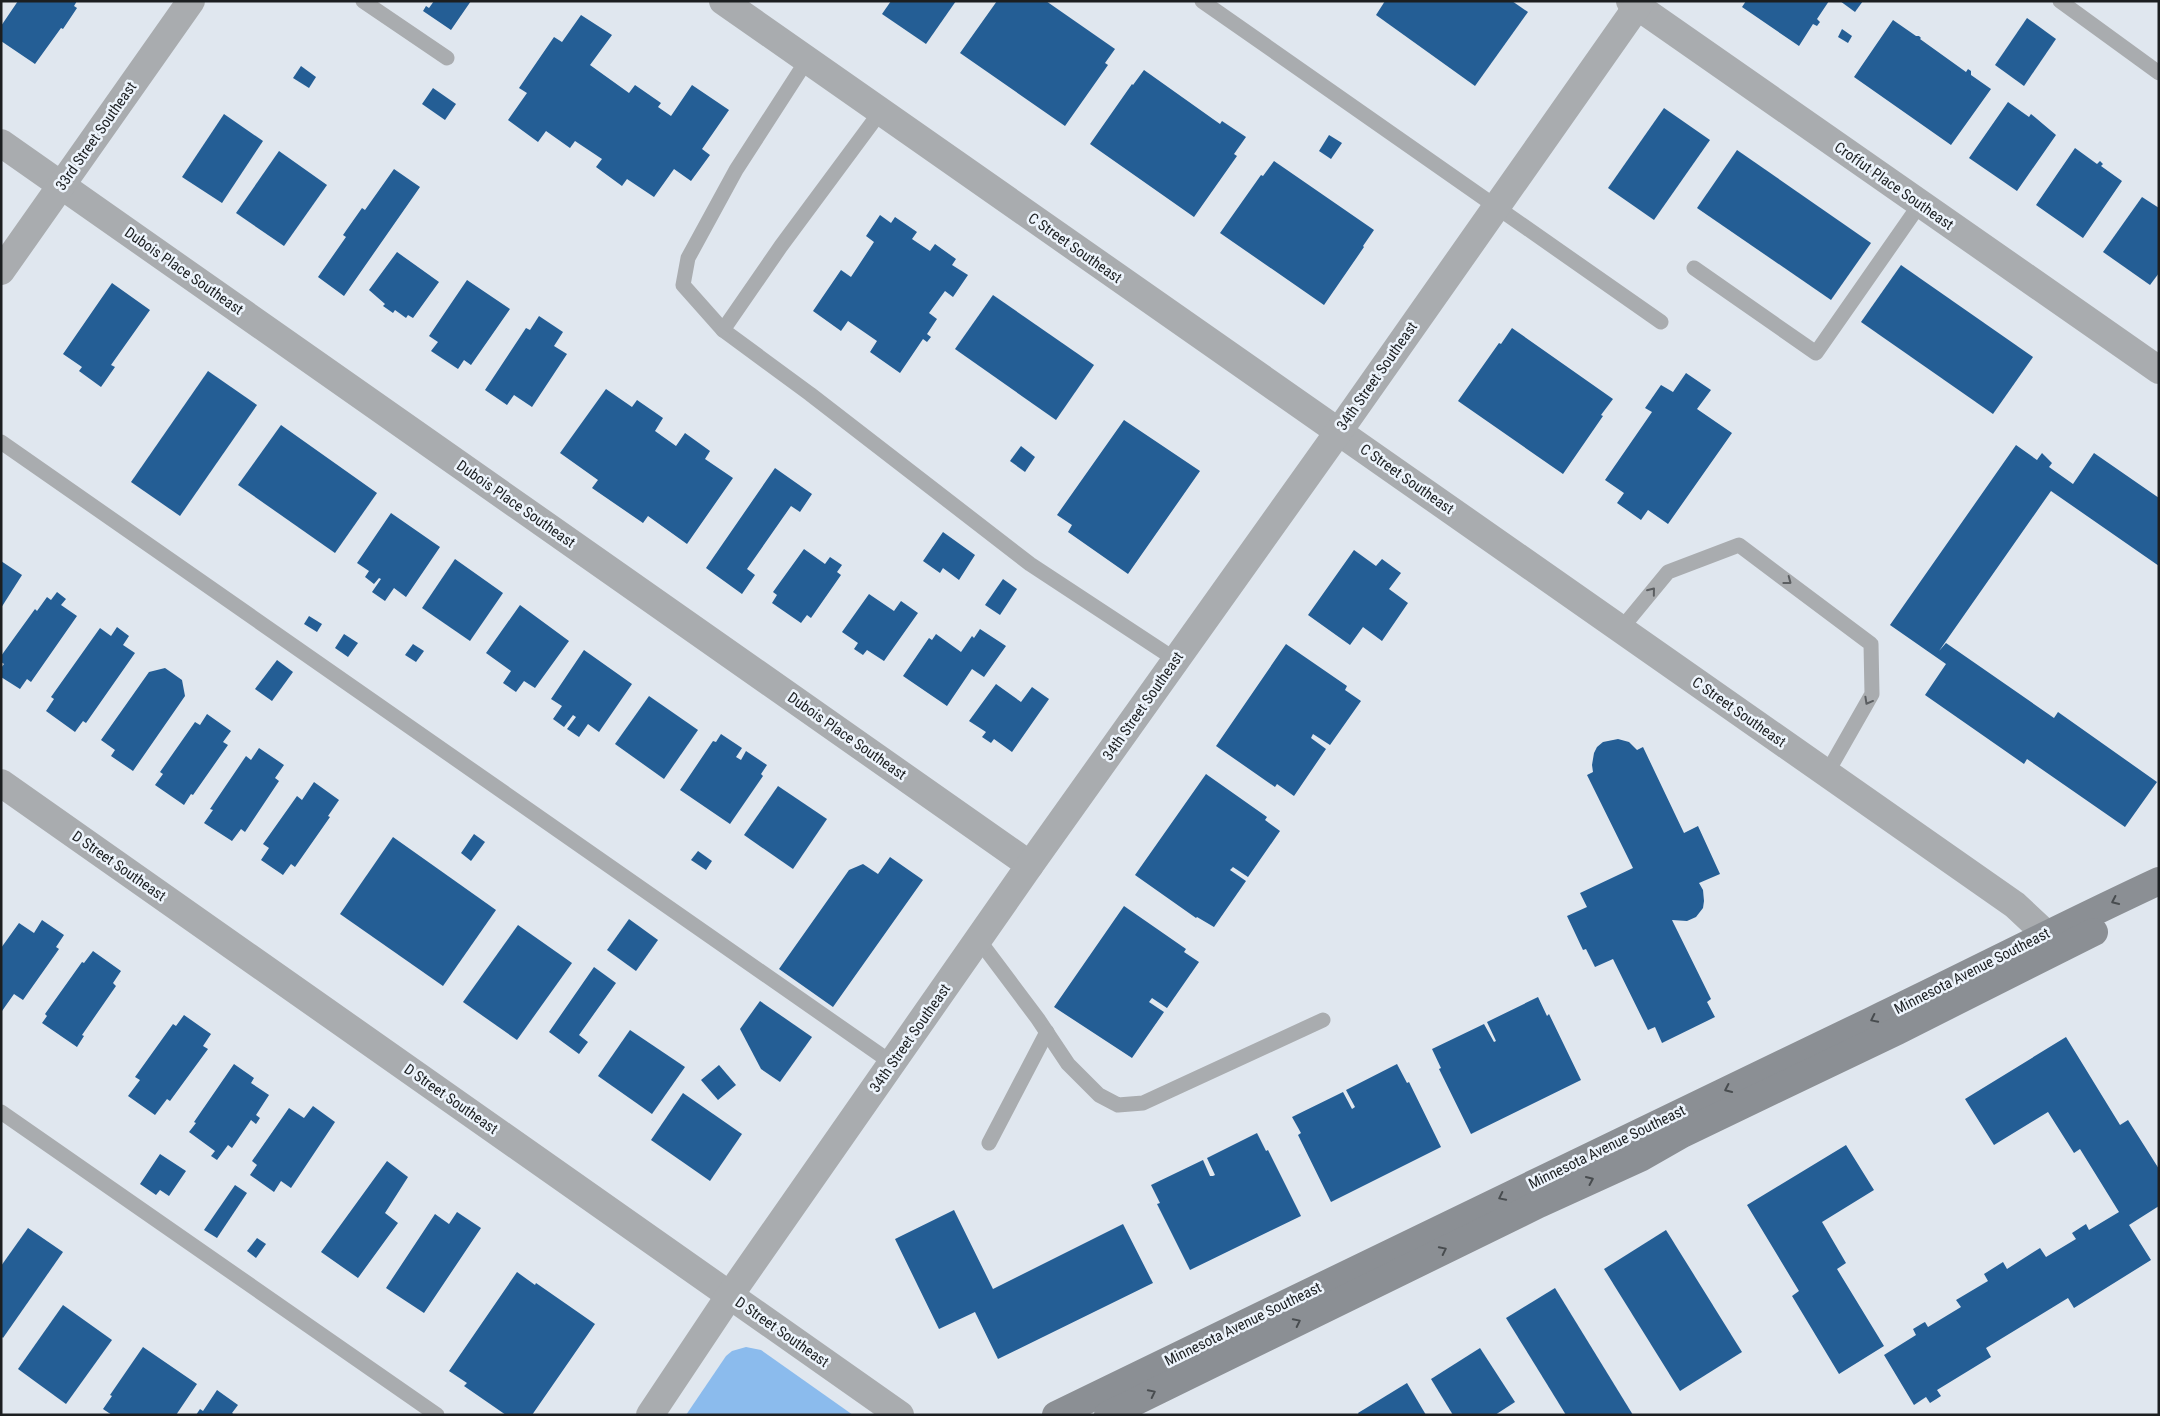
<svg xmlns="http://www.w3.org/2000/svg" width="2160" height="1416" font-family="'Roboto Condensed',sans-serif">
<style>
.green{fill:#8bbbed}
.building{fill:#245e95}
.lines{fill:none;stroke-linecap:round;stroke-linejoin:round}
.service{stroke:#a9acaf;stroke-width:15}
.minor{stroke:#a9acaf;stroke-width:28}
.secondary{stroke:#8b8f94;stroke-width:28}
.oneway{stroke:#5b5e61}
.oneway2{stroke:#484c4f}
.labels{text-anchor:middle;stroke-width:5;stroke-linejoin:round;paint-order:stroke}
.street-label{font-size:15px;fill:#1c1f21;stroke:#edf4fc}
</style>
<rect width="100%" height="100%" fill="#e0e7ef"/>
<polygon class="green" points="746,1347 761,1350 853,1415 686,1415 726,1356 732,1351"/>
<g class="building">
<polygon points="18,1 77,1 74,6 77,8 63,29 61,28 35,64 1,41 1,26"/>
<polygon points="434,1 471,1 451,30 423,11 426,6 429,8"/>
<polygon points="891,1 956,1 926,44 882,14"/>
<polygon points="997,1 1046,1 1115,49 1105,63 1108,65 1065,126 960,53"/>
<polygon points="1385,1 1512,1 1528,12 1475,86 1376,15"/>
<polygon points="1746,1 1829,1 1817,19 1820,22 1817,26 1813,24 1799,46 1742,7"/>
<polygon points="1840,1 1863,1 1855,12"/>
<polygon points="581,15 612,35 590,65 629,93 635,85 661,103 658,107 671,116 692,85 729,110 702,149 710,155 691,181 674,169 654,197 627,179 622,186 596,167 602,159 575,141 570,148 546,131 538,142 508,120 527,93 519,88 554,37 562,42"/>
<polygon points="2027,18 2056,39 2024,86 1995,65"/>
<polygon points="1893,20 1916,36 1919,36 1921,38 1920,39 1966,72 1968,69 1971,71 1971,75 1991,89 1951,145 1854,77"/>
<polygon points="1842,29 1852,36 1848,43 1838,37"/>
<polygon points="301,66 316,77 309,88 293,78"/>
<polygon points="1144,70 1220,124 1222,121 1246,137 1234,154 1237,156 1194,217 1090,144 1132,84 1133,85"/>
<polygon points="433,88 456,104 445,120 422,104"/>
<polygon points="2008,102 2029,117 2031,114 2056,135 2017,191 1969,158"/>
<polygon points="1664,108 1710,140 1654,220 1608,188"/>
<polygon points="224,114 263,141 222,203 182,177"/>
<polygon points="1329,135 1342,143 1331,159 1319,151"/>
<polygon points="2075,148 2097,164 2100,161 2103,164 2101,166 2122,181 2083,238 2036,205"/>
<polygon points="1737,150 1871,243 1831,300 1697,208"/>
<polygon points="279,151 327,185 284,246 236,213"/>
<polygon points="1274,161 1374,230 1363,246 1364,247 1324,305 1220,233 1261,175 1263,176"/>
<polygon points="394,169 420,187 344,296 318,277 346,237 343,235 362,208 365,210"/>
<polygon points="2142,197 2159,208 2159,273 2150,285 2103,252"/>
<polygon points="880,215 891,223 895,217 917,232 912,239 930,251 935,244 956,259 952,265 968,275 953,297 945,291 929,313 937,319 927,334 931,337 927,342 923,339 900,373 870,352 877,341 848,321 841,331 813,311 841,270 851,277 874,242 866,236"/>
<polygon points="397,252 439,282 413,318 408,315 406,318 395,310 393,313 383,306 385,304 369,290"/>
<polygon points="1901,265 2033,357 1993,414 1861,322"/>
<polygon points="467,280 510,309 471,365 464,360 458,369 431,351 438,342 429,336"/>
<polygon points="112,283 150,310 111,365 115,367 101,387 79,371 82,367 63,354"/>
<polygon points="993,295 1094,365 1056,420 955,349"/>
<polygon points="539,316 563,332 554,346 567,354 532,407 514,395 507,405 485,390 526,328 530,330"/>
<polygon points="1512,328 1613,399 1601,415 1603,416 1563,474 1458,401 1499,343 1501,344"/>
<polygon points="208,371 257,405 180,516 131,482"/>
<polygon points="1686,373 1711,390 1697,409 1732,433 1668,524 1648,510 1641,520 1617,503 1624,493 1605,480 1652,412 1645,408 1661,385 1673,392"/>
<polygon points="606,389 632,407 637,400 663,418 655,431 676,446 685,433 710,451 705,459 733,478 687,544 648,516 643,523 592,488 598,480 560,453"/>
<polygon points="1124,420 1200,471 1128,574 1068,532 1072,525 1057,515"/>
<polygon points="281,425 377,493 335,553 238,485"/>
<polygon points="2016,445 2037,460 2042,453 2052,463 2049,467 2073,484 2094,453 2159,498 2159,566 2051,491 1939,651 1946,643 2054,718 2058,712 2157,782 2125,827 2027,759 2024,764 1925,695 1946,664 1890,625"/>
<polygon points="1021,446 1035,457 1025,472 1010,461"/>
<polygon points="775,468 812,494 800,512 791,506 747,569 755,575 742,594 706,568"/>
<polygon points="391,513 440,547 406,597 394,588 385,601 372,592 381,579 379,578 374,584 365,577 369,571 357,563"/>
<polygon points="943,532 975,555 959,580 943,568 940,573 923,561"/>
<polygon points="804,549 825,564 830,557 842,565 837,572 841,575 811,618 807,615 801,623 772,603 777,595 773,592"/>
<polygon points="1354,550 1376,566 1382,559 1401,573 1389,589 1408,603 1382,641 1363,627 1350,645 1308,615"/>
<polygon points="455,559 503,593 470,641 422,608"/>
<polygon points="1,561 22,575 1,608"/>
<polygon points="1003,579 1017,589 1000,615 985,605"/>
<polygon points="57,592 66,599 61,605 77,616 31,682 27,679 20,689 1,677 1,668 4,664 1,662 1,656 35,609 37,611 47,597 51,600"/>
<polygon points="869,594 894,611 901,601 918,613 884,661 867,650 863,655 854,649 858,643 842,632"/>
<polygon points="520,605 569,641 535,688 524,681 516,692 503,683 511,671 486,653"/>
<polygon points="309,616 322,624 317,632 304,624"/>
<polygon points="117,627 129,636 123,645 135,653 86,723 83,721 75,732 46,711 54,699 51,697 100,628 111,636"/>
<polygon points="980,629 1006,646 984,677 972,669 947,706 903,676 929,638 932,640 936,634 961,652 972,636 974,638"/>
<polygon points="344,634 358,643 348,657 335,648"/>
<polygon points="413,644 424,651 416,662 405,655"/>
<polygon points="1286,644 1347,686 1345,690 1361,701 1330,745 1313,734 1311,738 1326,749 1294,796 1277,784 1275,787 1216,746"/>
<polygon points="584,650 632,684 599,732 588,724 579,737 567,729 576,717 573,715 564,727 553,719 562,706 551,699"/>
<polygon points="277,660 293,672 272,701 255,689"/>
<polygon points="165,668 182,680 185,696 133,771 111,756 115,750 101,740 149,672"/>
<polygon points="996,684 1021,702 1032,687 1049,699 1012,752 994,739 991,743 982,737 986,732 969,721"/>
<polygon points="649,696 698,730 664,779 615,744"/>
<polygon points="207,714 231,731 223,742 228,745 193,795 191,794 184,805 155,785 163,774 160,772 195,722 200,725"/>
<polygon points="721,734 742,748 736,757 741,760 746,751 767,765 761,774 763,776 730,824 680,790 713,741 716,742"/>
<polygon points="1618,739 1629,742 1637,750 1643,747 1684,833 1698,826 1720,874 1699,883 1703,890 1704,901 1703,908 1696,917 1687,921 1672,920 1711,999 1707,1002 1715,1017 1662,1043 1655,1027 1648,1030 1613,959 1595,967 1586,949 1583,950 1567,916 1587,907 1580,893 1633,868 1587,775 1593,772 1592,765 1594,753 1597,747 1603,742"/>
<polygon points="259,748 284,765 275,778 279,781 245,832 241,829 232,841 204,823 213,810 210,809 246,756 251,760"/>
<polygon points="1206,774 1267,817 1265,820 1280,831 1248,877 1233,867 1230,870 1246,881 1214,927 1197,917 1196,918 1135,875"/>
<polygon points="314,782 339,800 328,816 330,817 295,867 291,864 283,875 261,860 269,848 263,844 297,796 302,800"/>
<polygon points="778,786 827,819 793,869 744,835"/>
<polygon points="474,834 485,842 471,861 461,853"/>
<polygon points="393,837 496,910 443,986 340,914"/>
<polygon points="698,851 712,861 706,870 691,860"/>
<polygon points="890,857 923,880 833,1007 779,969 849,870 863,864 878,874"/>
<polygon points="1124,906 1186,949 1184,952 1199,962 1167,1008 1152,998 1149,1002 1164,1012 1132,1058 1054,1007"/>
<polygon points="629,919 658,940 636,971 607,950"/>
<polygon points="42,920 64,935 56,947 59,949 23,1000 14,994 2,1011 1,948 19,923 34,933"/>
<polygon points="518,925 572,963 517,1040 463,1002"/>
<polygon points="93,951 121,971 113,983 116,986 82,1035 84,1036 77,1047 42,1023 47,1016 45,1014 82,962 84,963"/>
<polygon points="594,967 616,983 579,1035 588,1042 579,1054 549,1032"/>
<polygon points="1538,997 1547,1016 1549,1014 1581,1080 1471,1134 1439,1069 1441,1068 1432,1049 1484,1024 1494,1042 1496,1041 1487,1022"/>
<polygon points="760,1001 812,1037 780,1082 761,1069 740,1029"/>
<polygon points="184,1015 211,1034 203,1046 208,1049 170,1101 167,1099 155,1115 128,1096 140,1080 135,1077 173,1024 176,1026"/>
<polygon points="630,1030 685,1067 652,1114 598,1076"/>
<polygon points="2066,1037 2120,1125 2128,1120 2159,1169 2159,1206 2129,1225 2151,1260 2074,1308 2068,1298 1986,1348 1991,1357 1937,1390 1941,1396 1930,1403 1926,1397 1914,1405 1884,1355 1916,1335 1913,1329 1923,1323 1925,1322 1928,1327 1961,1307 1956,1300 1988,1281 1984,1274 2003,1262 2007,1269 2040,1248 2046,1257 2076,1239 2072,1233 2086,1224 2089,1230 2119,1212 2080,1149 2074,1153 2048,1112 1994,1145 1965,1099"/>
<polygon points="234,1064 254,1078 251,1083 269,1095 256,1115 260,1118 256,1124 251,1120 232,1148 228,1145 217,1160 211,1156 215,1151 189,1132 196,1123 194,1122"/>
<polygon points="1397,1064 1407,1083 1409,1082 1441,1147 1331,1202 1298,1135 1301,1133 1292,1117 1343,1092 1352,1109 1355,1107 1346,1090"/>
<polygon points="719,1065 736,1085 718,1100 701,1080"/>
<polygon points="683,1093 742,1134 710,1181 651,1140"/>
<polygon points="313,1106 335,1122 291,1188 281,1181 274,1192 250,1175 257,1165 252,1161 289,1108 304,1118"/>
<polygon points="1257,1133 1266,1151 1268,1150 1301,1216 1190,1270 1157,1204 1160,1203 1151,1185 1203,1160 1210,1176 1213,1176 1215,1175 1207,1158"/>
<polygon points="1846,1145 1874,1190 1822,1222 1846,1263 1837,1269 1884,1346 1839,1374 1792,1296 1799,1291 1747,1205"/>
<polygon points="160,1154 186,1171 169,1196 160,1190 156,1195 140,1184"/>
<polygon points="387,1161 408,1177 385,1213 398,1223 358,1278 321,1252"/>
<polygon points="235,1185 247,1193 217,1238 204,1230"/>
<polygon points="954,1210 993,1289 1123,1224 1153,1283 998,1359 975,1312 939,1329 895,1239"/>
<polygon points="457,1212 481,1228 424,1313 386,1288 435,1214 449,1224"/>
<polygon points="28,1228 63,1252 3,1338 1,1336 1,1266"/>
<polygon points="1666,1230 1742,1352 1680,1391 1604,1269"/>
<polygon points="257,1238 266,1244 256,1258 247,1251"/>
<polygon points="517,1272 535,1285 536,1283 595,1324 532,1415 506,1415 464,1386 467,1383 449,1371"/>
<polygon points="1555,1288 1633,1415 1566,1415 1506,1318"/>
<polygon points="63,1305 112,1340 66,1404 18,1369"/>
<polygon points="143,1347 197,1384 176,1415 112,1415 103,1409 112,1396 110,1395"/>
<polygon points="1480,1348 1515,1402 1495,1415 1453,1415 1431,1379"/>
<polygon points="1407,1383 1426,1415 1359,1415 1358,1413"/>
<polygon points="217,1390 238,1405 232,1413 235,1415 196,1415 200,1409 203,1411"/>
</g>
<g class="lines">
<g class="service">
<polyline points="363,1 447,58"/>
<polyline points="1202,1 1661,322"/>
<polyline points="2060,1 2159,73"/>
<polyline points="807,60 736,170 688,258 683,285 723,330 810,394 1030,564 1176,660"/>
<polyline points="1694,268 1816,353 1920,204"/>
<polyline points="723,330 781,246 881,111"/>
<polyline points="1,442 892,1063"/>
<polyline points="1621,629 1668,572 1739,545 1871,644 1872,694 1827,773"/>
<polyline points="978,939 1038,1019 1068,1064 1099,1095 1118,1105 1143,1103 1323,1020"/>
<polyline points="1,1112 437,1415"/>
<polyline points="989,1143 1047,1032"/>
</g>
<g class="minor">
<polyline points="723,1 2015,905 2061,948"/>
<polyline points="1630,1 2159,370"/>
<polyline points="1,143 1030,865"/>
<polyline points="1,271 191,1"/>
<polyline points="1,783 900,1415"/>
<polyline points="650,1415 730,1295 1030,865 1339,431 1641,1"/>
</g>
<g class="secondary">
<path d="M1056,1415C1328,1283 1599,1152 1871,1021C1967,975 2062,926 2159,881"/>
<polyline points="1108,1415 1539,1204 1640,1158 1682,1134 1897,1031 2094,932"/>
</g>
</g>
<defs><path id="oneway-chevron" d="M-2-3.5L2.5 0L-2 3.5" fill="none" stroke-width="1.6" stroke-linecap="round" stroke-linejoin="round" transform="scale(1.25)"/></defs>
<g class="oneway">
<use href="#oneway-chevron" transform="translate(1788 581) rotate(37)"/>
<use href="#oneway-chevron" transform="translate(1652 591) rotate(-51)"/>
<use href="#oneway-chevron" transform="translate(1868 701) rotate(119)"/>
</g>
<g class="oneway2">
<use href="#oneway-chevron" transform="translate(2115 901) rotate(155)"/>
<use href="#oneway-chevron" transform="translate(1874 1019) rotate(154)"/>
<use href="#oneway-chevron" transform="translate(1728 1089) rotate(155)"/>
<use href="#oneway-chevron" transform="translate(1590 1180) rotate(-24)"/>
<use href="#oneway-chevron" transform="translate(1502 1197) rotate(154)"/>
<use href="#oneway-chevron" transform="translate(1443 1250) rotate(-26)"/>
<use href="#oneway-chevron" transform="translate(1297 1322) rotate(-26)"/>
<use href="#oneway-chevron" transform="translate(1152 1393) rotate(-26)"/>
</g>
<g class="labels">
<g class="street-label">
<text transform="translate(96 136) rotate(-55)" y="5">33rd Street Southeast</text>
<text transform="translate(1894 186) rotate(35)" y="5">Croffut Place Southeast</text>
<text transform="translate(1075 248) rotate(35)" y="5">C Street Southeast</text>
<text transform="translate(184 271) rotate(35)" y="5">Dubois Place Southeast</text>
<text transform="translate(1377 376) rotate(-55)" y="5">34th Street Southeast</text>
<text transform="translate(1407 479) rotate(35)" y="5">C Street Southeast</text>
<text transform="translate(516 504) rotate(35)" y="5">Dubois Place Southeast</text>
<text transform="translate(1143 706) rotate(-55)" y="5">34th Street Southeast</text>
<text transform="translate(1739 712) rotate(35)" y="5">C Street Southeast</text>
<text transform="translate(847 736) rotate(35)" y="5">Dubois Place Southeast</text>
<text transform="translate(119 866) rotate(35)" y="5">D Street Southeast</text>
<text transform="translate(1972 971) rotate(-27)" y="5">Minnesota Avenue Southeast</text>
<text transform="translate(910 1038) rotate(-55)" y="5">34th Street Southeast</text>
<text transform="translate(451 1099) rotate(35)" y="5">D Street Southeast</text>
<text transform="translate(1607 1147) rotate(-26)" y="5">Minnesota Avenue Southeast</text>
<text transform="translate(1243 1324) rotate(-26)" y="5">Minnesota Avenue Southeast</text>
<text transform="translate(782 1332) rotate(35)" y="5">D Street Southeast</text>
</g>
</g>
<rect width="2160" height="1416" fill="none" stroke="#1c1f21" stroke-width="5"/>
</svg>
